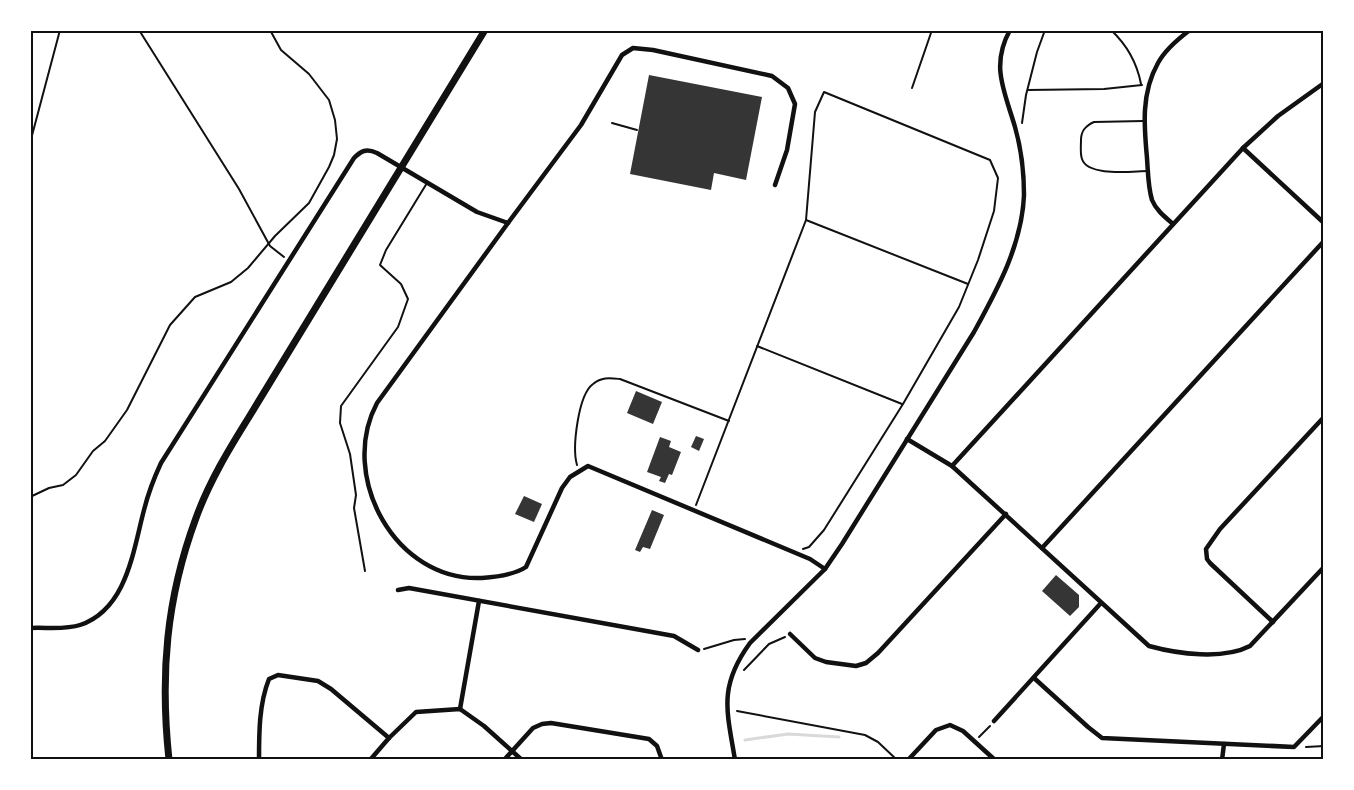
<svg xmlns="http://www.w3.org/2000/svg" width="1354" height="790" font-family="'Fira Sans Condensed',sans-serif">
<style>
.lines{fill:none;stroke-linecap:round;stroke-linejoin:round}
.stream{stroke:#d9d9d9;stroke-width:3}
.building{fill:#353535}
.path{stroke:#111;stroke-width:2}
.service{stroke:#111;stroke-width:2}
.minor{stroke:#111;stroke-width:4.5}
.secondary{stroke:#111;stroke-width:7}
.neatline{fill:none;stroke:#111;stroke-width:2}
</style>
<rect width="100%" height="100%" fill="#fff"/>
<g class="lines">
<polyline class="stream" points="745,740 788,734 839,737"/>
</g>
<g class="building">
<polygon points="649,75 762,97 746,180 714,173 711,190 630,174"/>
<polygon points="636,391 662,402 653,424 627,413"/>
<polygon points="696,436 704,439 699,451 691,447"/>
<polygon points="660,437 671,441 669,447 681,452 672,475 669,474 665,483 659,481 661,477 647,472"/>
<polygon points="524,496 542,504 534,522 515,514"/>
<polygon points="652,510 664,515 650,549 643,547 640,552 635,550"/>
<polygon points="1056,575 1079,595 1079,607 1070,616 1042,591"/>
</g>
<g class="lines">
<g class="path">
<polyline points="139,30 239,189 270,246 284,257"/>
<path d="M1111,30C1127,45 1137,63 1141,84"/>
<polyline points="30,34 34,30"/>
<polyline points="1028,90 1104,89 1142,85"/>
<polyline points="612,123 637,130"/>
<polyline points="1022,123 1026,95 1037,52 1045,30"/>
<polyline points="30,143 60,30"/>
<polyline points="806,220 968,284"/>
<polyline points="757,346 902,404"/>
<path d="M577,465C572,448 578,395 593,384C602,377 609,378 620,379L729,421"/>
<polyline points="30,497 49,488 63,485 76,475 93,451 105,441 127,410 170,325 195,297 231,282 248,268 275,236 309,203 329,167 334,155 337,139 335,120 329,100 309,74 281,50 270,30"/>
<polyline points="696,505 806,220 815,112 824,92 990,160 998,178 994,211 978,260 959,307 903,404 824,530 809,547 803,549"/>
<polyline points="704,649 734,640 745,639"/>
<polyline points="744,670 769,644 785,637"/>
<polyline points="737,711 865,735 878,742 897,760"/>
<polyline points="979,737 990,726"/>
<polyline points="1306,747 1324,746"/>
</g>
<g class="service">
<polyline points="912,88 932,30"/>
<path d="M1143,121L1094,122C1085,126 1081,131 1081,140C1081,146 1080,154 1082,159C1088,177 1132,171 1148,171"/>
<polyline points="365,571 354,508 356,495 350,454 340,423 341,406 398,327 408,299 401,284 380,265 386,250 427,183"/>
</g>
<g class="minor">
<polyline points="1243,148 1324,223"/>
<path d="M508,223L377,403C338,476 395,582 482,578C496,577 514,575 526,567L562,488L570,477L588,466L810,559L825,569"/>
<path d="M1173,224C1165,217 1156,210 1152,200C1148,187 1148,172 1147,158C1144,126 1141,93 1158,63C1165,50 1178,39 1190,30"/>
<path d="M907,439L952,466L1149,646C1178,654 1223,660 1250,646L1324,567"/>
<polyline points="952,466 1243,148 1278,116 1324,83"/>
<polyline points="1042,548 1324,241"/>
<polyline points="398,590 409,588 674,636 698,650"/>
<polyline points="1273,622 1210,563 1207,559 1206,549 1220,529 1324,417"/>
<path d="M30,628C45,627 66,630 80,625C127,609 133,551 144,510C148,494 154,478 161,463L354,158C361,151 366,148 377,153L477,212L508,223L581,125L622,55L633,48L653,50L772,76L788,88L795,104L787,150L775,185"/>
<polyline points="790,634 815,658 826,662 856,666 866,663 878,653 1006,514"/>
<polyline points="1034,678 1088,727 1102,738 1294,747 1324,716"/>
<polyline points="460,709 479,601"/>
<polyline points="994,721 1101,603"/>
<path d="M259,760C259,733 259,704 269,679L278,675L318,681L331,689L389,738"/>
<polyline points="370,760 389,738 416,712 460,709 484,726 522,760"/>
<polyline points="504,760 533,728 542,724 551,723 649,739 657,746 662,760"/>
<path d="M735,760C727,711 718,687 750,643L825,569L842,544L974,332C997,290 1022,245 1024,195C1024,173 1021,148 1015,127C1005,92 990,66 1010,30"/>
<polyline points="908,760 936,730 950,725 963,731 995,760"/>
<polyline points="1222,760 1224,744"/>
</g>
<path class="secondary" d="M169,760C160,675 166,599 196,518C209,482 229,449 249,417L485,30"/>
</g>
<rect width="1354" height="790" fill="none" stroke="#ffffff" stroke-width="63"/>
<rect x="32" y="32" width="1290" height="726" class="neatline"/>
</svg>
